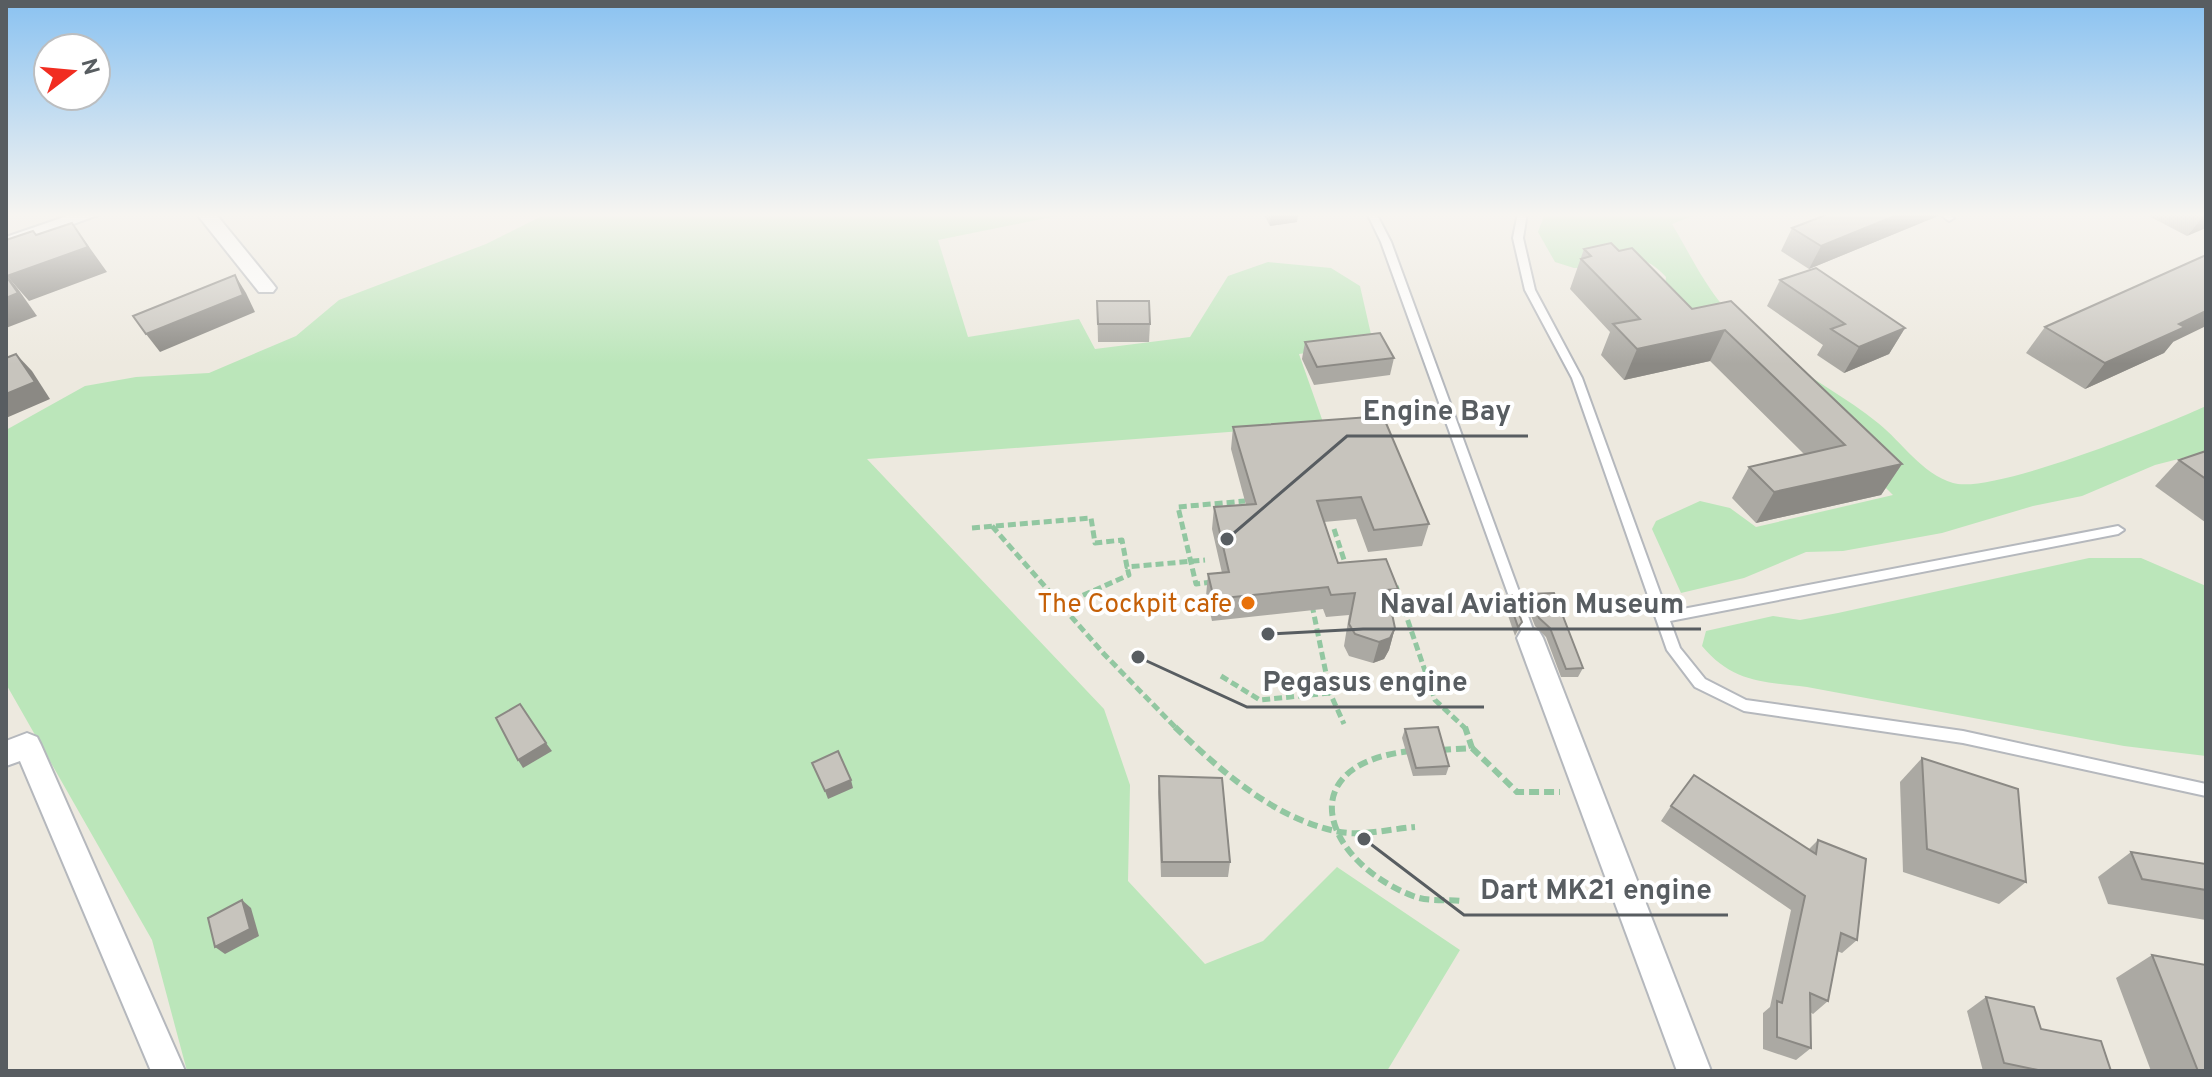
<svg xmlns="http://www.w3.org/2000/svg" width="2212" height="1077" font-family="Overpass,sans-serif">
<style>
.green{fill:#bbe6ba}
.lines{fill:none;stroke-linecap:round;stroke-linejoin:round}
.lane-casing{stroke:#b5b8bd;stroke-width:4}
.street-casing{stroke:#b5b8bd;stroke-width:4}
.path-far1{stroke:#92c7a1;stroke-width:5;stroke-dasharray:8 4;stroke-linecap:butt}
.path{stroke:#92c7a1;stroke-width:6;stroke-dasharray:10 5;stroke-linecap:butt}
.lane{fill:#fff;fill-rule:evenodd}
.street{fill:#fff;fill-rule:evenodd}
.wall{fill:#aba9a3}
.shaded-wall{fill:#8b8984}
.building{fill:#c7c4bd;stroke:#8b8984;stroke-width:2}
.food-dot{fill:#e8710a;stroke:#fff;stroke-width:3}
.labels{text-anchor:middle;stroke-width:8;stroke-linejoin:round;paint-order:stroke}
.food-label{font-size:26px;fill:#c56008;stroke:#fff;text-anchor:end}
.leader{fill:none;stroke:#585d61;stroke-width:3}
.callout-dot{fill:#585d61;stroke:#fff;stroke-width:3}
.callout-label{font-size:28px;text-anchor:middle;font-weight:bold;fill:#585d61;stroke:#fff;stroke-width:8;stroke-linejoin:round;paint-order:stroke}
</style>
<rect width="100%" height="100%" fill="#ede9df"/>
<g class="green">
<polygon points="548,213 1071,213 938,240 968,337 1079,319 1095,349 1190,337 1228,276 1268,262 1331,268 1360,286 1373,343 1299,354 1324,425 867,459 1104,709 1130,785 1128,881 1205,964 1263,941 1337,867 1460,950 1387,1071 187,1071 152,940 6,684 6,430 85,386 136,377 209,373 296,336 339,300 486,244"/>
<path d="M1545,213H1700L1672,224C1688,251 1703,282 1723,306C1766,357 1828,383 1878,423C1902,442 1922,474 1953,483C1991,495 2165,425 2206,406V452L2155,465L2082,496L2033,506L1942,533L1843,551L1806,552L1744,578L1681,593L1652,529L1656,521L1700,501L1730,508L1756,527L1893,495L1725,328L1713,326L1665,289L1666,277C1653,263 1635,251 1617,267L1574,268L1555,262L1538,232Z"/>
<path d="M2089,558H2141L2206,586V756L2124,746L1807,687C1762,682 1732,682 1702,646L1706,631L1773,616L1800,620L1838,613Z"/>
</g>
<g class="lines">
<defs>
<g id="lane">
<polygon points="1367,213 1376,213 1391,242 1536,638 1535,642 1530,643 1525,642 1524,638 1381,242"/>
<polygon points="1518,213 1527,213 1523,238 1535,290 1582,378 1667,612 2118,526 2124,530 2118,534 1670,621 1680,648 1705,679 1746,700 1963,731 2206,784 2206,796 1963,743 1744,711 1695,687 1667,650 1572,378 1525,290 1513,238"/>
<polygon points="1938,213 1948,213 1954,218 1949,221"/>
</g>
<g id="street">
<polygon points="76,213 103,213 6,249 6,237"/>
<polygon points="196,213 215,213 273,284 276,288 273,292 259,292"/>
<polygon points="1530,628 1539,631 1543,638 1711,1071 1677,1071 1517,638 1521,631"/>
<polygon points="27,733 37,737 41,745 185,1071 151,1071 20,761 6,766 6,741"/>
</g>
</defs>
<use href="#lane" class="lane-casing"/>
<use href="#street" class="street-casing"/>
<g class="path-far1">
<polyline points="992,526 1104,654 1177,729"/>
<polyline points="972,528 1091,518 1095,543 1122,540 1127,567 1205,560"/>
<polyline points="1334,529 1346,566"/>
<polyline points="1212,582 1196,584 1178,507 1245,501"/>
<polyline points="1396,586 1435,700 1466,729"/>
<polyline points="1061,605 1129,575 1127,567"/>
<polyline points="1312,605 1330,693 1344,724"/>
<polyline points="1221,676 1260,700 1330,693"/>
</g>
<g class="path">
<path d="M1175,727C1220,770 1272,817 1335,831C1360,837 1389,829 1415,827"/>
<polyline points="1472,748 1517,792 1560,792"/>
<polyline points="1441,750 1472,748 1465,727"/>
<path d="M1411,751C1288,764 1324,862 1413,896C1428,902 1446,899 1462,901"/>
</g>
<use href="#lane" class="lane"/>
<use href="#street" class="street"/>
</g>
<g class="wall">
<polygon points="1263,213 1298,213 1297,222 1270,226"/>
<polygon points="2143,213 2206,213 2187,236"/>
<polygon points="1938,216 1809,269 1781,251 1792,228"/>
<polygon points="1584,249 1619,251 1692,309 1731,301 1902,464 1881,495 1756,523 1732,498 1749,467 1804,454 1710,361 1624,380 1601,355 1610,332 1570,289"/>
<polygon points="1780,280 1905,328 1889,354 1844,373 1817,355 1823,345 1767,306"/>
<polygon points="1097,301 1150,324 1149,342 1098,342"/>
<polygon points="2045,327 2173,342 2164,353 2085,389 2026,353"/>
<polygon points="1305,342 1394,358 1390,375 1314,385 1302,359"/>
<polygon points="1233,427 1429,524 1422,546 1368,552 1356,519 1324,522 1338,563 1398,589 1391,610 1395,628 1389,650 1384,659 1373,663 1349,656 1344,646 1349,615 1326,617 1323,609 1212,621 1206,596 1208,574 1222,573 1212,529 1214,507 1246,505 1231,449"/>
<polygon points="2206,451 2206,521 2205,522 2155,486 2179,460"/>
<polygon points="1530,594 1583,668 1578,677 1561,677 1546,637 1535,626 1526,603"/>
<polygon points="1507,595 1522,622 1515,636 1504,604"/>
<polygon points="1405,729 1449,766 1446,775 1413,776 1402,738"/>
<polygon points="1922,758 2026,882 1999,904 1903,872 1900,782"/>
<polygon points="1159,776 1230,862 1228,877 1161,877 1158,792"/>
<polygon points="1671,806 1809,849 1818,840 1857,940 1842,953 1837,951 1828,1001 1813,1014 1810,1012 1811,1048 1796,1060 1763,1049 1763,1013 1770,1007 1791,910 1661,821"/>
<polygon points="2131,852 2206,864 2206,920 2108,904 2098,877"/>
<polygon points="2152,955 2206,1071 2151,1071 2116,978"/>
<polygon points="1986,997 2041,1029 2111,1071 1983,1071 1967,1011"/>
</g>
<g class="shaded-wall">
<polygon points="1271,213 1298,213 1297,222 1270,226"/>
<polygon points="1902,213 1939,213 1938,216 1809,269 1821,246"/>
<polygon points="2206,213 2206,228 2187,236 2205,214"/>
<polygon points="72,223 107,272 29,301 7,276 54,259"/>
<polygon points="6,274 18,289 37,316 6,328"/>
<polygon points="235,275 246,293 255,312 160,352 146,334"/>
<polygon points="2206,311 2206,326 2173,342 2164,353 2085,389 2105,363 2179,324"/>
<polygon points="1905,328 1889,354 1844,373 1859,347"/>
<polygon points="1725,330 1710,361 1624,380 1637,349"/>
<polygon points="16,354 32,371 50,399 6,418 6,394"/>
<polygon points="1902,464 1881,495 1756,523 1774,492"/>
<polygon points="1395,628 1389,650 1384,659 1373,663 1379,642"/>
<polygon points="546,743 552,751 523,768 518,760"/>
<polygon points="851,780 853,788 828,799 825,791"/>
<polygon points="242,900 251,908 259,936 225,954 215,947"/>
</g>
<g class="building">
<polygon points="1831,213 1902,213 1821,246 1792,228"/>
<polygon points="72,223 88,247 7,276 6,274 6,240 33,231 36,235"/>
<polygon points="1611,243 1619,251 1632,248 1692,309 1731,301 1902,464 1774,492 1749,467 1845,445 1725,330 1637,349 1613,324 1640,319 1581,259 1591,256 1584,249"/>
<polygon points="2206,255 2206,311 2179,324 2185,327 2105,363 2045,327"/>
<polygon points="1816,268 1905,328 1859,347 1831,329 1845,324 1780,280"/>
<polygon points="235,275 243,295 146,334 133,316"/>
<polygon points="6,276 18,293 6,298"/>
<polygon points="1097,301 1149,301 1150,324 1098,324"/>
<polygon points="1380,333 1394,358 1317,367 1305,342"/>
<polygon points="16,354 35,382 6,394 6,358"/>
<polygon points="1383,416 1429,524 1374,530 1361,497 1317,501 1338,563 1386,559 1398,589 1387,590 1395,628 1390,638 1379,642 1355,634 1349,624 1355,593 1331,595 1328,587 1214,599 1208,574 1229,572 1214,507 1256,504 1233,427"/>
<polygon points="2206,451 2206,479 2179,460"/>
<polygon points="1554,593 1583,668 1566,669 1550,628 1539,618 1530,594"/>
<polygon points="1507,595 1512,595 1522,622 1518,627"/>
<polygon points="520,704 546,743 518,760 496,718"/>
<polygon points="1438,727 1449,766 1416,768 1405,729"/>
<polygon points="838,751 851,780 825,791 812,763"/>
<polygon points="1922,758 2018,789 2026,882 1927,849"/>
<polygon points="1694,775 1816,854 1818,840 1866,859 1857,940 1841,933 1828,1001 1810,993 1811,1048 1777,1037 1777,1001 1782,1003 1805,896 1671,806"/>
<polygon points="1159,776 1222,778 1230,862 1162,862"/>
<polygon points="2131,852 2206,864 2206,890 2142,879"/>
<polygon points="242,900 250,929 215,947 208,918"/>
<polygon points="2152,955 2206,965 2206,1071 2198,1071"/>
<polygon points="1986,997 2034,1007 2041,1029 2101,1041 2111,1071 2043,1071 2004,1063"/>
</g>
<linearGradient id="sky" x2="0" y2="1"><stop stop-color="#8ac2f1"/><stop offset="0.59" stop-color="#f7f5f1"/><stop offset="1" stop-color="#f7f5f1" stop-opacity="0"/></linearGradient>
<rect width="2212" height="364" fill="url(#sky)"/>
<circle class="food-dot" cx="1248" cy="603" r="8"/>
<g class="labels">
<g class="food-label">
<text x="1232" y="612">The Cockpit cafe</text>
</g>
</g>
<path class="leader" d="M1227 539L1347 436H1528M1268 634L1363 629H1701M1138 657L1247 707H1484M1364 839L1464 915H1728"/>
<g class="callout-dot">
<circle cx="1227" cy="539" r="8"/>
<circle cx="1268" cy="634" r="8"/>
<circle cx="1138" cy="657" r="8"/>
<circle cx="1364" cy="839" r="8"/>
</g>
<g class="callout-label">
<text x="1437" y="420">Engine Bay</text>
<text x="1532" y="613">Naval Aviation Museum</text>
<text x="1365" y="691">Pegasus engine</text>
<text x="1596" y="899">Dart MK21 engine</text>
</g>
<rect width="2212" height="1077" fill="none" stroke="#585d61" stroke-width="16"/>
<g transform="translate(72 72) rotate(74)"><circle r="38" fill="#ffffff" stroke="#bcbec0" stroke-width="2"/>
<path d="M0-6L14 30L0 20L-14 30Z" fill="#f12d21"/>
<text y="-12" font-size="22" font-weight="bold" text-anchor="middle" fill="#585d61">N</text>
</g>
</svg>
